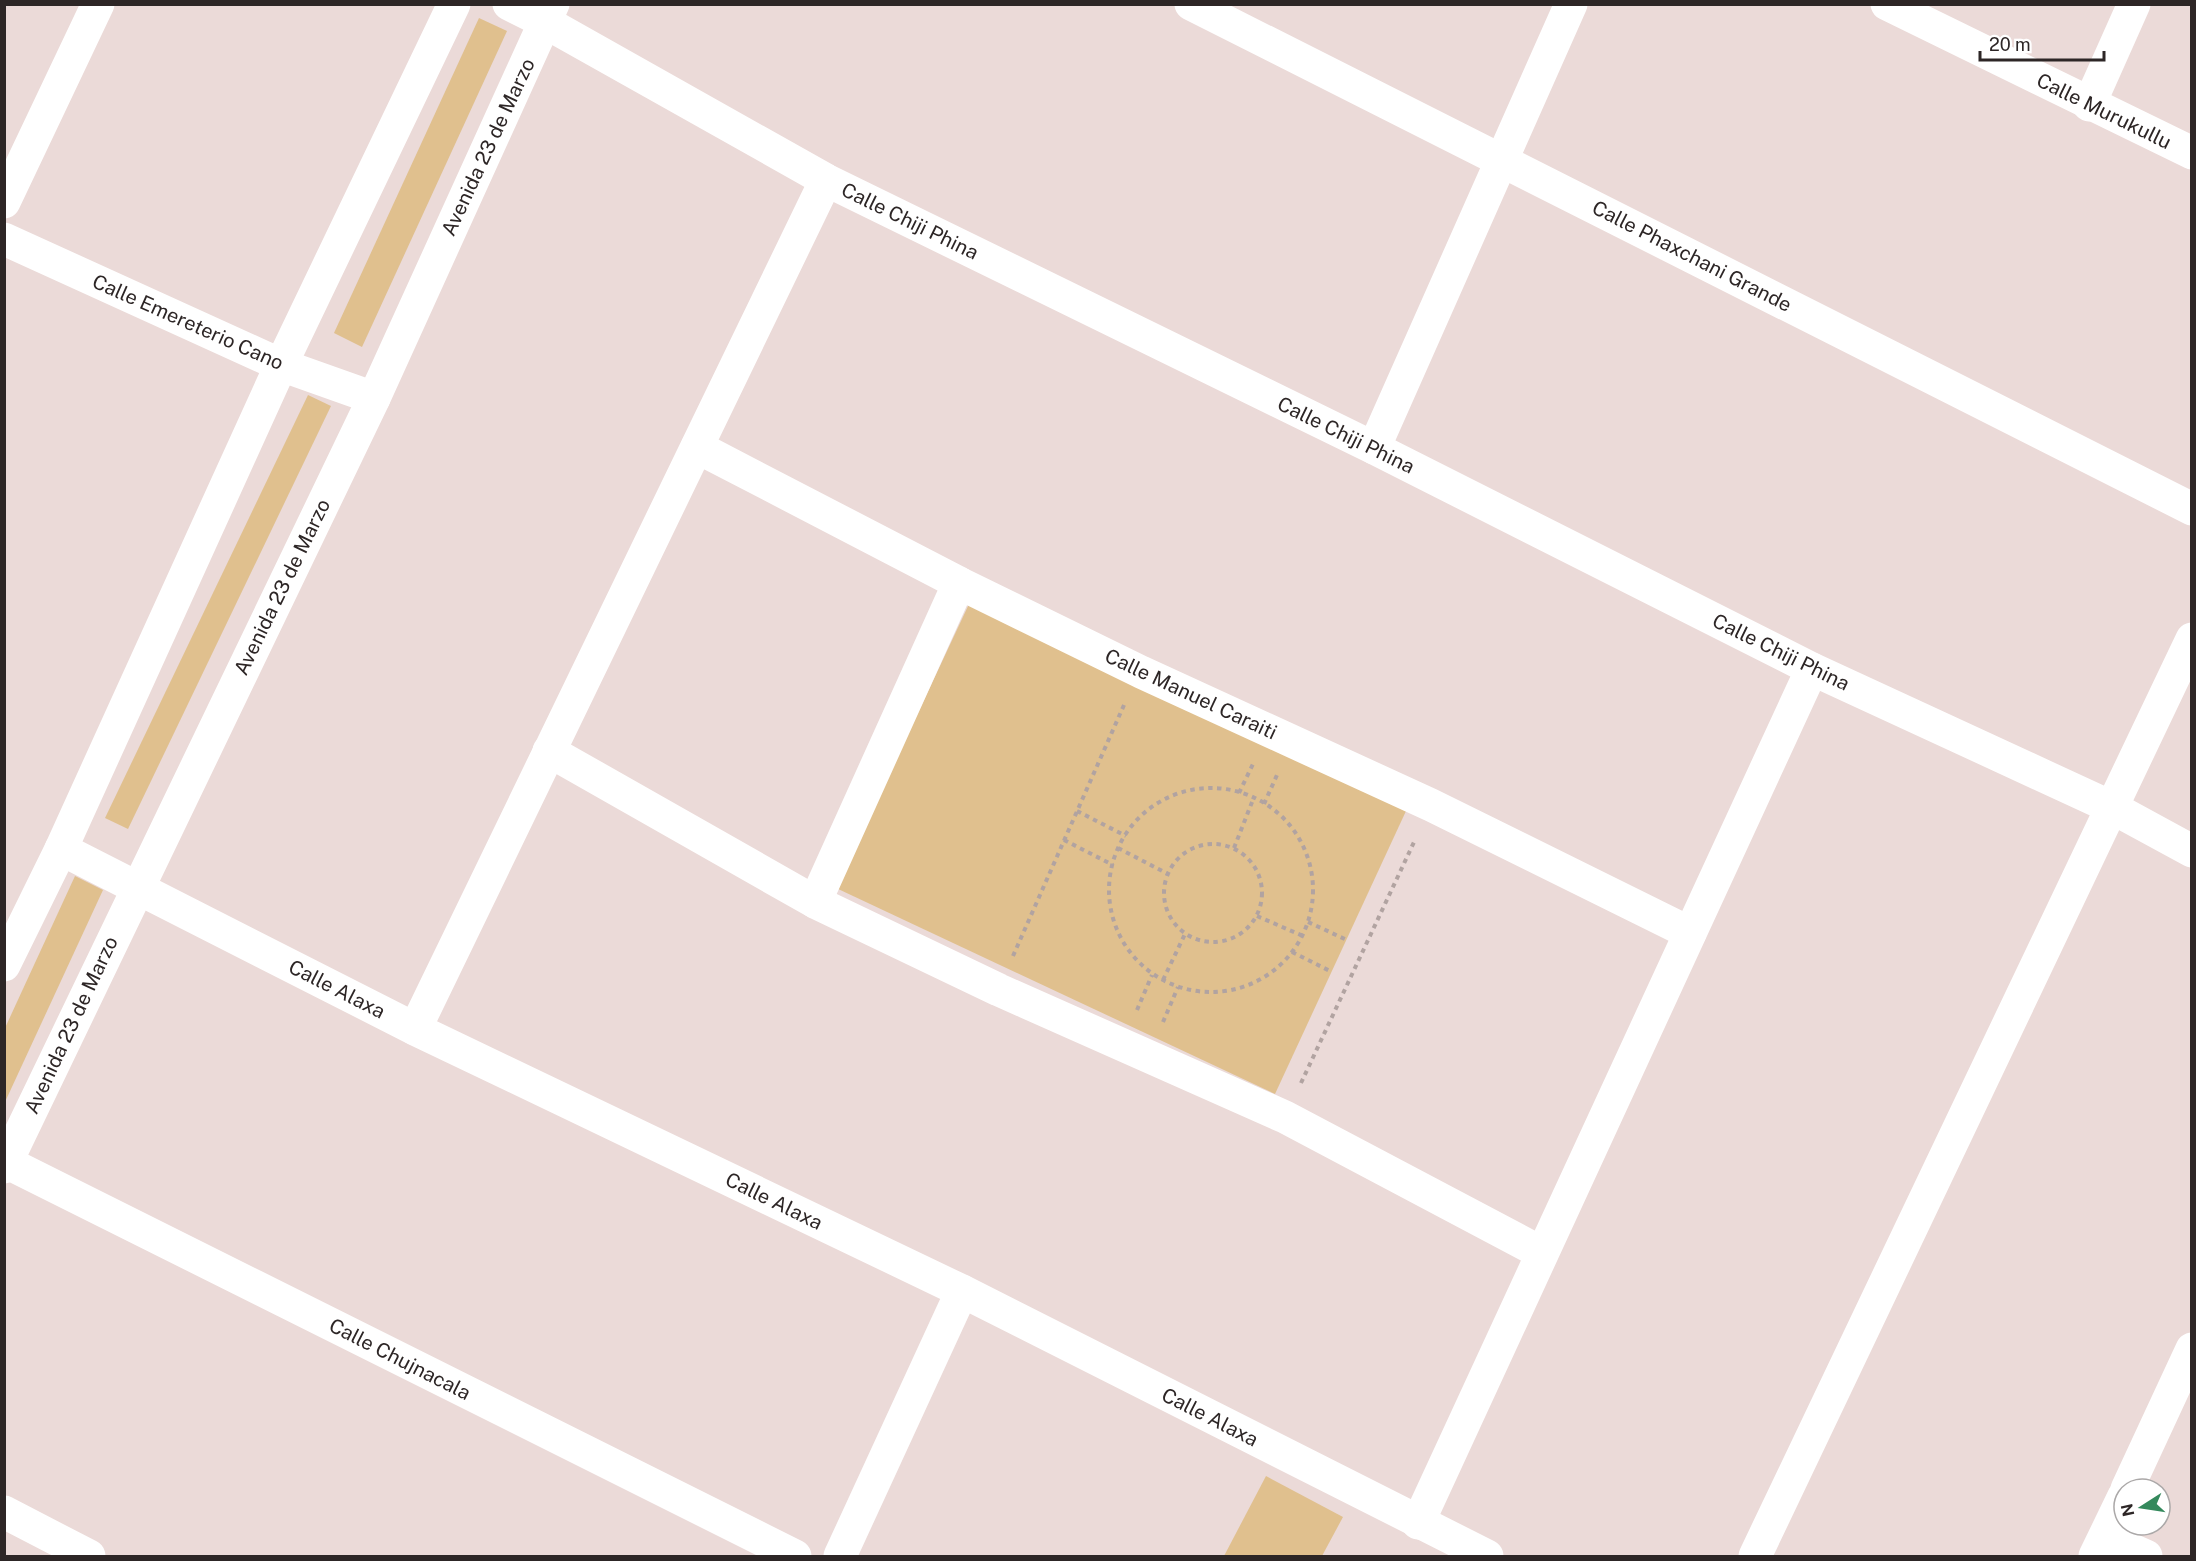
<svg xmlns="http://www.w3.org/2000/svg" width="2196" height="1561" font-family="'Public Sans',sans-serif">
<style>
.green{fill:#e0c08e}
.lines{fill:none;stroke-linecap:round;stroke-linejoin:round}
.path{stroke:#b1a3a1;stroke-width:4;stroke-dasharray:4.5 4.5;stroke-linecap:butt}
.minor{stroke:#fff;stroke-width:33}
.labels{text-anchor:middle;stroke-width:4.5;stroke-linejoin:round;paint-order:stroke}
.street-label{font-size:20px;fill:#2d2626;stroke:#fff}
</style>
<rect width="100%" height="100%" fill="#ebdad8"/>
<g class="green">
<polygon points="479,18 507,31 362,347 334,333"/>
<polygon points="308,395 331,406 128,829 105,818"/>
<polygon points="969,604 1406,811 1275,1094 836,888"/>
<polygon points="75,876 103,890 5,1102 5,1028"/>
<polygon points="1266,1476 1343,1517 1322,1556 1224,1556"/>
</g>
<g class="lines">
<g class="path">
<circle cx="1211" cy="890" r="102"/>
<polyline points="1239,793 1253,764"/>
<polyline points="1264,804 1277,775"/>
<polyline points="1077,811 1126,836"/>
<polyline points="1064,840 1113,865"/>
<circle cx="1213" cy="893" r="49"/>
<polyline points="1118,848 1168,874"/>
<polyline points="1234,848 1254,797"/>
<polyline points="1257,916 1303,936"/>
<polyline points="1308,922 1347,940"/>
<polyline points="1292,952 1332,972"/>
<polyline points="1013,956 1124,705"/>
<polyline points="1163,980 1185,934"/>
<polyline points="1137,1010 1152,975"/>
<polyline points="1163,1022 1178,987"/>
<polyline points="1301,1083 1415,840"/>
</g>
<g class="minor">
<polyline points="509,4 545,22 826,180 1374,448 1812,669 2111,807 2192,851"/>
<polyline points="1191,4 2192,509"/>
<polyline points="1887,4 2192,153"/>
<polyline points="2089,105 2134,4"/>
<polyline points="4,202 98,4"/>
<polyline points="4,239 281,365 374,398"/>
<polyline points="697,447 959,583 1141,672 1431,805 1690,933"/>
<polyline points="1374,448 1571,4"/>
<polyline points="549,751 815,902 999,990 1285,1117 1542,1253"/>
<polyline points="61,849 415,1029 962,1291 1487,1556"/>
<polyline points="815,902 959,583"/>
<polyline points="4,965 61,849 281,365 454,4"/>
<polyline points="415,1029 826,180"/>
<polyline points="4,1161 795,1556"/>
<polyline points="4,1167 374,398 553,4"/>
<polyline points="2127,1489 2192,1349"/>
<polyline points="4,1512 89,1556"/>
<polyline points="1418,1523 1812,669"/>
<polyline points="2105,1538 2146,1556"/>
<polyline points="840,1556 962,1291"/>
<polyline points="1755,1556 2192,639"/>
<polyline points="2095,1556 2124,1496"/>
</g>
</g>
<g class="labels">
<g class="street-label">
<text transform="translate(2104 111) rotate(26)" y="7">Calle Murukullu</text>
<text transform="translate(488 147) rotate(-65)" y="7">Avenida 23 de Marzo</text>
<text transform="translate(910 221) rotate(26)" y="7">Calle Chiji Phina</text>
<text transform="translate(1692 256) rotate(27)" y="7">Calle Phaxchani Grande</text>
<text transform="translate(188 322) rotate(24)" y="7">Calle Emereterio Cano</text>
<text transform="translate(1346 435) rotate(26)" y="7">Calle Chiji Phina</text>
<text transform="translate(282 587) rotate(-64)" y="7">Avenida 23 de Marzo</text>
<text transform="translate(1781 652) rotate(26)" y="7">Calle Chiji Phina</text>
<text transform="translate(1191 694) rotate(25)" y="7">Calle Manuel Caraiti</text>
<text transform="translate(337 989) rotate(27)" y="7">Calle Alaxa</text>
<text transform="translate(71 1025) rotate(-65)" y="7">Avenida 23 de Marzo</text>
<text transform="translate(774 1201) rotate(26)" y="7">Calle Alaxa</text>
<text transform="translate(400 1359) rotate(27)" y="7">Calle Chujnacala</text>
<text transform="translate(1210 1417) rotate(27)" y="7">Calle Alaxa</text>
</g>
</g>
<rect width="2196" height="1561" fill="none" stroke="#2d2626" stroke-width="12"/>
<g transform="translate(2142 1507) rotate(258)"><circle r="28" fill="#ffffff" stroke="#aba8a8" stroke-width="1.5"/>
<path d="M0-4.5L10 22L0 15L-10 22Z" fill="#34895c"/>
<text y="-9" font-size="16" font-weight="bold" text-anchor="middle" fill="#2d2626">N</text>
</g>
<path d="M1980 51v9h124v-9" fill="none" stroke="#2d2626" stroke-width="3"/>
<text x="1989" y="51" font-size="18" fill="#2d2626" stroke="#ffffff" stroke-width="4.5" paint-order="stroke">20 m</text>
</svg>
